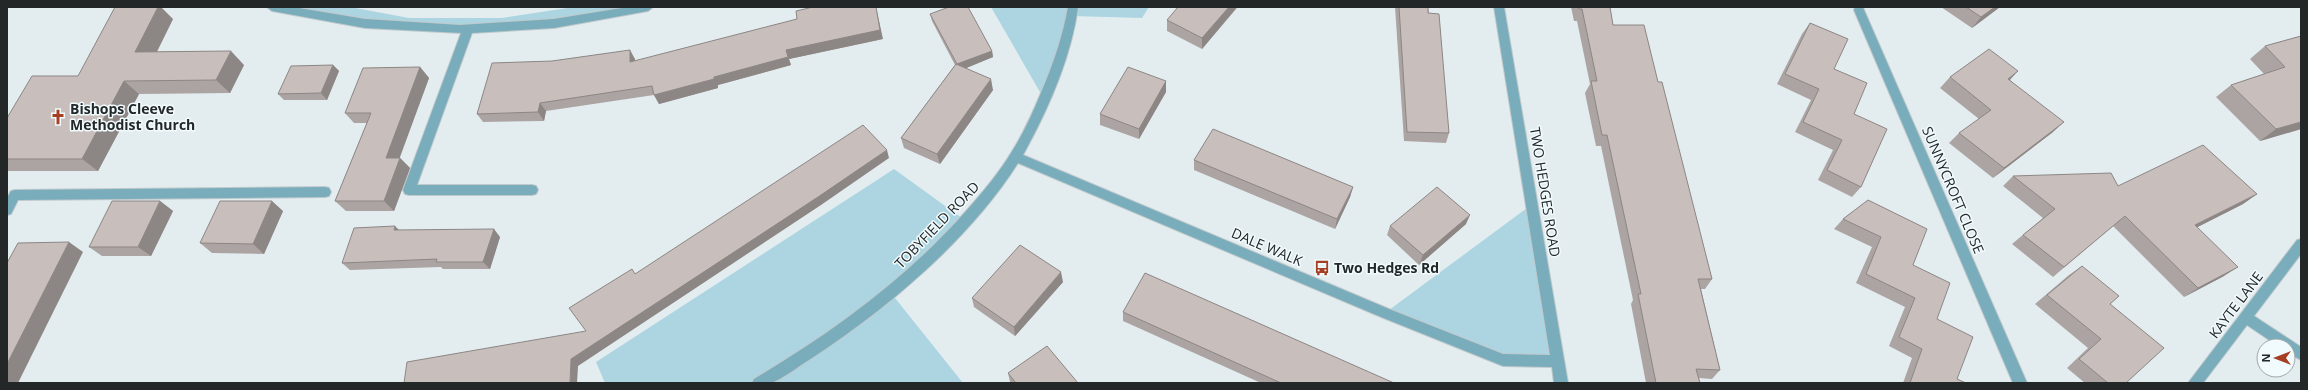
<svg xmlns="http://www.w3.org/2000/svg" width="2308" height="390" font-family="'Open Sans',sans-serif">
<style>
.green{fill:#add5e1}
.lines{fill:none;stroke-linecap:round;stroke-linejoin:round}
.minor-casing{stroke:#c0c9cc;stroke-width:2}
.minor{fill:#79adbb;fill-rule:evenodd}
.wall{fill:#aca4a2}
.shaded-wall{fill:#8c8684}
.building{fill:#c8bfbc;stroke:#8c8684}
.labels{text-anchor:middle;stroke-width:3;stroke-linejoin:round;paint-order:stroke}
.poi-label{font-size:14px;font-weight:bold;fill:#232728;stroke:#f1fbfe;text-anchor:start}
.street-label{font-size:14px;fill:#232728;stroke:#f1fbfe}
</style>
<rect width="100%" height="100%" fill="#e3edf0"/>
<g class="green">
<polygon points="272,7 350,7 409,18 502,18 574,7 648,7 574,21 415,29"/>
<polygon points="991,7 1149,7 1142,18 1072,16 1044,99"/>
<polygon points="894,169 966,221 891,293 963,383 605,383 596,362"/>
<polygon points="1531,205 1557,361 1503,360 1385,313"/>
</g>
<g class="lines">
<defs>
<g id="minor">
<polygon points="267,7 293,7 365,19 460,25 554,19 628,7 653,7 648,11 554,28 472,33 417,185 532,185 536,186 538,190 536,194 532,195 409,195 405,194 403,190 461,33 365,28 272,11"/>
<path d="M1068,7H1078C1071,58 1048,110 1023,155L1389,309L1503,354L1550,355L1494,7H1504L1568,383H1554L1552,367L1503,366L1498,364L1381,317L1018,163C970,239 887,309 812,358C802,364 781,380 771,383C765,384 758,383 752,383L754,379C833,332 906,279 967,210C983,192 999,173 1011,153C1024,133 1034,110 1043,88C1054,62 1063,35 1068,7Z"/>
<polygon points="1855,7 1863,7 1864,10 2027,383 2013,383 1854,10"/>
<polygon points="325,187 329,188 331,192 329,196 325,197 18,200 11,214 7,215 7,198 11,191 15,190"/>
<polygon points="2301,239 2301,254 2254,316 2301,347 2301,360 2288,353 2288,346 2278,346 2247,325 2203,383 2188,383 2297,240"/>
</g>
</defs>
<use href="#minor" class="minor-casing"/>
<use href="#minor" class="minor"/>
</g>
<g class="wall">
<polygon points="1395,7 1428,7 1449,133 1446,143 1404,141"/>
<polygon points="1571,7 1610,7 1613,25 1658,82 1712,279 1705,289 1701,289 1720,370 1712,379 1699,378 1700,383 1646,383 1631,304 1633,300 1601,146 1596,146 1585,93 1590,84 1577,21 1574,21"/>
<polygon points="1941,7 2000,7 1972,28"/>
<polygon points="1237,8 1202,49 1167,31 1167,20"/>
<polygon points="930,14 992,51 993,57 966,68 993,90 940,164 904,148 901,138 955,65 932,21"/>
<polygon points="173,19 157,52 244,65 230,93 139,94 98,171 7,171 7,118"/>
<polygon points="1810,23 1834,69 1854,114 1861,187 1852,197 1818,180 1833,150 1795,132 1811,100 1777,84 1802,34"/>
<polygon points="2301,36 2301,129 2260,141 2216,97 2231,85 2264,74 2250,59 2265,46"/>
<polygon points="883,39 789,59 791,65 718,85 718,88 659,104 654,95 546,111 544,121 483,122 477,114 635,59 635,61"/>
<polygon points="333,65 339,71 327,100 284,100 278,94"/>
<polygon points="420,67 429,78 399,158 400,158 410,168 394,211 346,211 335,201 367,123 354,123 345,113"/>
<polygon points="1950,77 2010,80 2053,132 1993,178 1949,143 1959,133 1979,119 1940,88"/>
<polygon points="1166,81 1166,92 1139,139 1100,125 1100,114"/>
<polygon points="1194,160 1353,187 1350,197 1335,229 1194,170"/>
<polygon points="2013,176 2118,186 2257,194 2243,204 2197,227 2224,276 2184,297 2113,226 2053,277 2012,244 2043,218 2003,186"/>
<polygon points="1868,200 1913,265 1937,319 1957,379 1966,383 1903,383 1912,358 1889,346 1905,307 1856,283 1872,247 1834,229 1843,219"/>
<polygon points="160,201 173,211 151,256 102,256 89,247"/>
<polygon points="283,211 264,254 212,253 200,243"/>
<polygon points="1466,224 1419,265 1387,235 1390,226"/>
<polygon points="399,230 500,237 490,269 443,269 441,267 350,270 342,263"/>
<polygon points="2082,266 2110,304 2126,383 2085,383 2067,368 2088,348 2035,304 2069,275"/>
<polygon points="1063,282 1015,336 974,307 972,298"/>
<polygon points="1123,312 1394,383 1261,383 1123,321"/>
<polygon points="1008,373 1078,383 1011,383 1010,382"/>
</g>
<g class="shaded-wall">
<polygon points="158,7 161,7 173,19 150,65 135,52"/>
<polygon points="876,7 883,39 789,59 791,65 718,85 718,88 659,104 654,95 714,77 786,50"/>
<polygon points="1229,7 1237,7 1202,49 1202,38"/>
<polygon points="1995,7 2000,7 1972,28 1981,17"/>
<polygon points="630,50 635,59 635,71 630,62"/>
<polygon points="231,51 244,65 230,93 216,80"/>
<polygon points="992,51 993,57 959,71 957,64"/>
<polygon points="333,65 339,71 327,100 321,93"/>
<polygon points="420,67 429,78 396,168 386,158"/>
<polygon points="2018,71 2008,82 2008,79"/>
<polygon points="991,79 993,90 940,164 937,154"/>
<polygon points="124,81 139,94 98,171 82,159"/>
<polygon points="1166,81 1166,92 1139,139 1139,129"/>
<polygon points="540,103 546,111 544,121 538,112"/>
<polygon points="2064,122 2053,132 1993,178 2004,168"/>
<polygon points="2301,122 2301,129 2260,141 2276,129"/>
<polygon points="887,150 889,158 821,205 578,366 577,383 570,383 571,359"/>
<polygon points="400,158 410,168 394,211 384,201"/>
<polygon points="1353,187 1350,197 1335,229 1337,219"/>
<polygon points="2257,194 2243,204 2182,235 2195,225"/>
<polygon points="160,201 173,211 151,256 138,247"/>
<polygon points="272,201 283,211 264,254 253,244"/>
<polygon points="1470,215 1466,224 1419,265 1423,255"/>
<polygon points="395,226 403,234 394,230"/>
<polygon points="494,229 500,237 490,269 483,262"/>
<polygon points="69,242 83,252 18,383 7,383 7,364"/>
<polygon points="2238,267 2224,276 2184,297 2198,288"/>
<polygon points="1061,272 1063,282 1015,336 1014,327"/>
</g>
<g class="building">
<polygon points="115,7 158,7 135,52 231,51 216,80 124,81 82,159 7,159 7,118 32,76 78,76"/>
<polygon points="813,7 876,7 880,30 786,50 788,57 714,77 714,79 654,95 652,86 540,103 538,112 477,114 492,63 552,61 630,50 630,62 797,19 796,11"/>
<polygon points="949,7 968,7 992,51 957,64 930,14"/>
<polygon points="1178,7 1229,7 1202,38 1167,20"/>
<polygon points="1399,7 1428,7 1428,13 1439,14 1449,133 1407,132"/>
<polygon points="1578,7 1610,7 1613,25 1644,25 1658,82 1662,82 1712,279 1698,279 1720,370 1696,369 1700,383 1656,383 1638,294 1641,294 1607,135 1602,135 1591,81 1597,81 1582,9 1579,9"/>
<polygon points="1966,7 1995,7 1981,17"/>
<polygon points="1810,23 1848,39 1834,69 1867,83 1854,114 1887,129 1861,187 1827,170 1842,140 1803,122 1819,89 1785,74"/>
<polygon points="2301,36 2301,122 2276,129 2231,85 2285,67 2265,46"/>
<polygon points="1989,49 2018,71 2008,79 2064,122 2004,168 1959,133 1991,110 1950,77"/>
<polygon points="956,64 991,79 937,154 901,138"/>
<polygon points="333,65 321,93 278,94 291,66"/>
<polygon points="420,67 386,158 400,158 384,201 335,201 371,113 345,113 363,68"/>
<polygon points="1128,67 1166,81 1139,129 1100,114"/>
<polygon points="863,125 887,150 818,197 571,359 570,383 404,383 407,362 586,331 569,308 632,269 635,274"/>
<polygon points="1213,129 1353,187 1337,219 1194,160"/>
<polygon points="2203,145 2257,194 2195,225 2238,267 2198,288 2125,216 2064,267 2023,235 2055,209 2013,176 2111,173 2118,186"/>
<polygon points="1437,187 1470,215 1423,255 1390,226"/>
<polygon points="1868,200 1927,229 1913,265 1950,283 1937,319 1973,337 1957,379 1966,383 1910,383 1922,349 1899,337 1915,298 1866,274 1881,237 1843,219"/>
<polygon points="112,201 160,201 138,247 89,247"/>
<polygon points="220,201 272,201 253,244 200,243"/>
<polygon points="395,226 394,230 494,229 483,262 436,262 437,259 342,263 354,228"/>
<polygon points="69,242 7,364 7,263 18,243"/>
<polygon points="1020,245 1061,272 1014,327 972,298"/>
<polygon points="2082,266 2119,296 2110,304 2164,348 2126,383 2108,383 2079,359 2101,339 2047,295"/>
<polygon points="1145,273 1394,383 1281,383 1123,312"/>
<polygon points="1047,346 1078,383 1016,383 1008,373"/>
</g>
<defs>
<symbol id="church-bare" viewBox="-9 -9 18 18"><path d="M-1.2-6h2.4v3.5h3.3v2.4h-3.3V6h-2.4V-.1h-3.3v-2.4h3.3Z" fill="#a63e21" stroke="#f1fbfe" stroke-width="2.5" paint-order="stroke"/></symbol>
<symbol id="bus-bare" viewBox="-9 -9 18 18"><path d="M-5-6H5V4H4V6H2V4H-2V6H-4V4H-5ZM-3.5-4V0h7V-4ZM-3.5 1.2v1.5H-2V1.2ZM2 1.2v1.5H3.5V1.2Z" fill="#a63e21" stroke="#f1fbfe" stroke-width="2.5" paint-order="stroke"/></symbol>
</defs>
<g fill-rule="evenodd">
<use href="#church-bare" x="47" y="106" width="22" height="22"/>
<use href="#bus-bare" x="1311" y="257" width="22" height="22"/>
</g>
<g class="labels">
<g class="poi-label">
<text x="70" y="114">Bishops Cleeve<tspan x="70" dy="16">Methodist Church</tspan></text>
<text x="1334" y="273">Two Hedges Rd</text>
</g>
<g class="street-label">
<text transform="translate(1953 190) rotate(67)" y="5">SUNNYCROFT CLOSE</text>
<text transform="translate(1545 192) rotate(81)" y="5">TWO HEDGES ROAD</text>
<text transform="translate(937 225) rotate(-46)" y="5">TOBYFIELD ROAD</text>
<text transform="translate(1267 247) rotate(23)" y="5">DALE WALK</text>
<text transform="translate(2236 305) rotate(-53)" y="5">KAYTE LANE</text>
</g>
</g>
<rect width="2308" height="390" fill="none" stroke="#232728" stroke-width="16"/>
<g transform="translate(2276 358) rotate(270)"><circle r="19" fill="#f1fbfe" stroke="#9fa6a8"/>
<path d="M0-3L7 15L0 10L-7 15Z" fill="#a63e21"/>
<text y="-6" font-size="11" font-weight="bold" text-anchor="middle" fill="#232728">N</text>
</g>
</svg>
